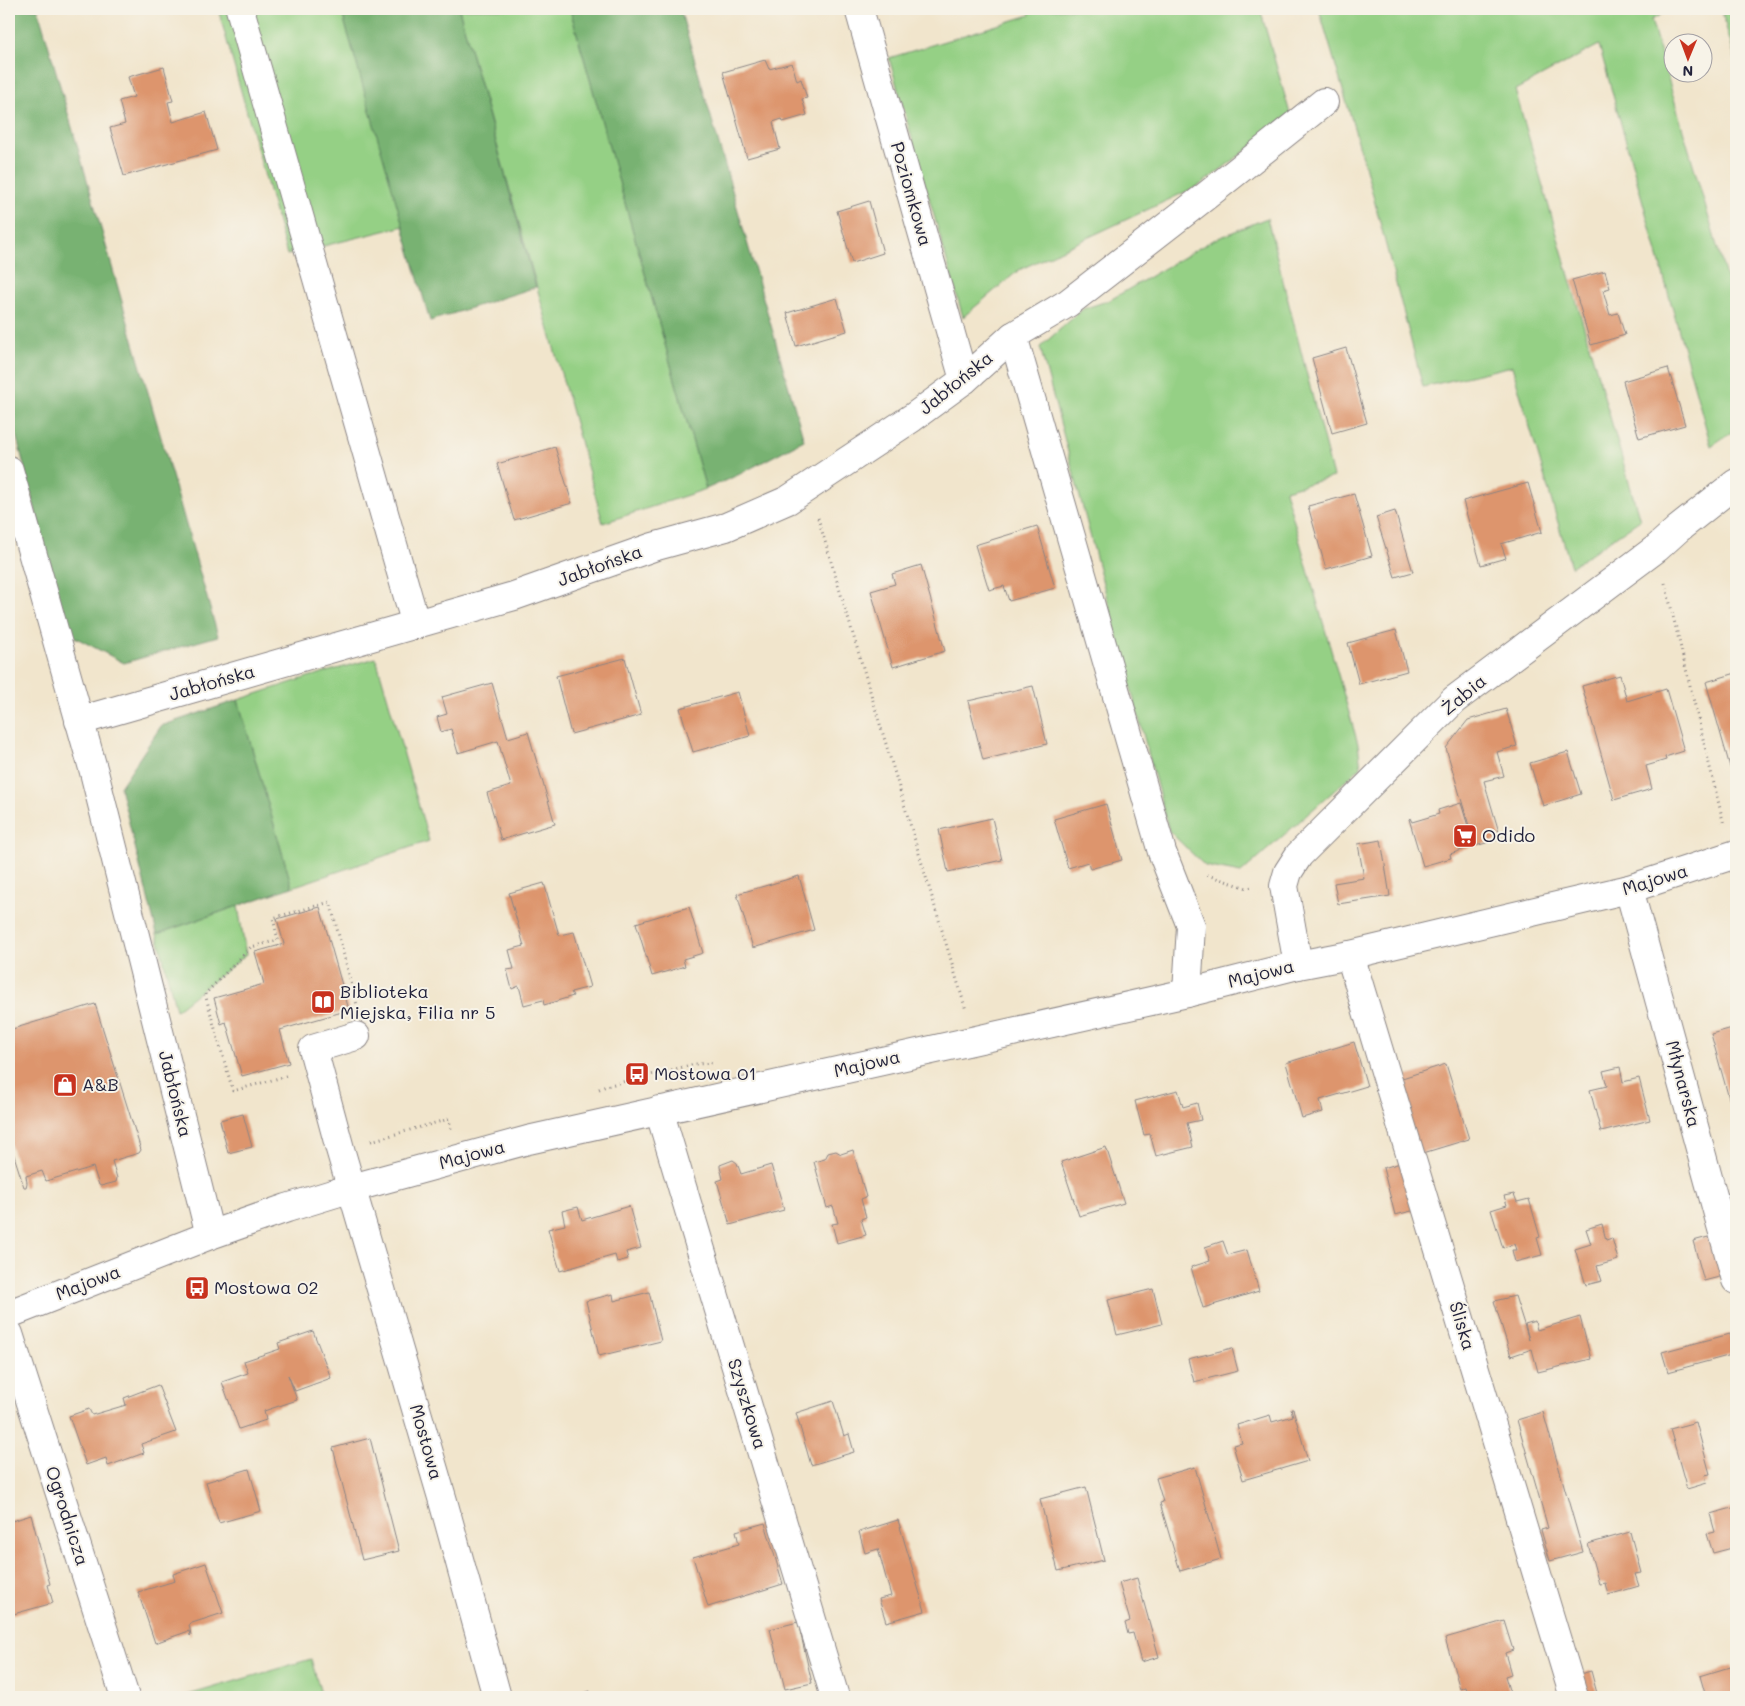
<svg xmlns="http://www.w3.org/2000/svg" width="1745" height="1706" font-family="Mali,sans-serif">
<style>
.green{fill:#95d085;stroke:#5c7960}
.forest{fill:#78b272;stroke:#4d6a56}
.building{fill:#dd956d}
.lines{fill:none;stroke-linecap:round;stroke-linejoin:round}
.minor-casing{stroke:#8a8484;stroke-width:30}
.path{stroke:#8a8484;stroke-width:3;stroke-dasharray:1 4;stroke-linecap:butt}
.minor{stroke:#fff;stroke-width:28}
.labels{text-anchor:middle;stroke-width:4;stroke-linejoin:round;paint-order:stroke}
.street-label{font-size:18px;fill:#22223b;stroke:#f7f3e8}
.poi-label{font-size:18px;fill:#22223b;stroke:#f7f3e8;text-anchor:start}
</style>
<rect width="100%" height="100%" fill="#f7f3e8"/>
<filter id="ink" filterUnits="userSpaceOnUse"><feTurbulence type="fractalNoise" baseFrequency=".02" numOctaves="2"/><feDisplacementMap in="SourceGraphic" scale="10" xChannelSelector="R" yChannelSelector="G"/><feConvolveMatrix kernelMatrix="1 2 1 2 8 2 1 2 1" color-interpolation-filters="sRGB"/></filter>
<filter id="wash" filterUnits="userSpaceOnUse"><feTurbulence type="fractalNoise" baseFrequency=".0096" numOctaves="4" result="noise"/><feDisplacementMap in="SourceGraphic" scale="20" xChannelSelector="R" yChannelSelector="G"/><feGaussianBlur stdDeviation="1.12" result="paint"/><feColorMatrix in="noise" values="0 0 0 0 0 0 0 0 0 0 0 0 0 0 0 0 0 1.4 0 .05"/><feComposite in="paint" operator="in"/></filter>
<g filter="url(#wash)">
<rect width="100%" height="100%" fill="#f1e5cc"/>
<g class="green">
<polygon points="218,9 341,9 404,226 287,255"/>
<polygon points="459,9 570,9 706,489 603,523"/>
<polygon points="1028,9 1260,9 1291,117 1200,185 1019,270 963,317 889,58 1030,15"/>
<polygon points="1319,9 1671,9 1651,20 1736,311 1736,429 1711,446 1599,45 1515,90 1640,520 1571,567 1512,366 1423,387 1365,165"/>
<polygon points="1721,9 1736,9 1736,62"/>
<polygon points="1267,218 1333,477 1285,490 1358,744 1361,767 1241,873 1205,866 1169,831 1040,347 1083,309 1110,300 1211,241"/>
<polygon points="376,658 429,841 292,887 238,700 308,677"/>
<polygon points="238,906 246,955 176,1010 157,934"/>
<polygon points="311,1659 322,1697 181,1697"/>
</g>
<g class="forest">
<polygon points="9,9 38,9 218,636 124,663 67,633 9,407"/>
<polygon points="341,9 459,9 536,287 430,321"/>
<polygon points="570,9 680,9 804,440 738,475 706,489"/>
<polygon points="238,700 292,887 157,934 120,787 161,726"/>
</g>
<g id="blocks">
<g class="building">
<polygon points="765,60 769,69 792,63 797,81 801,79 807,98 802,99 807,115 783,122 782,119 773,122 780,149 747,158 723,72"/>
<polygon points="164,67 173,101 168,102 173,122 206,112 217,150 124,176 110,128 125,124 119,101 134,97 128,77"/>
<polygon points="869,201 883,253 852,263 837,211"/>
<polygon points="1605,271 1610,288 1603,290 1610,315 1618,313 1625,335 1591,345 1572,280"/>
<polygon points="837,298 847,331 796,346 787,313"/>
<polygon points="1346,348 1367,423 1332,433 1312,358"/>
<polygon points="1668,368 1685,425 1639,438 1623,381"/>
<polygon points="555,447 572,503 514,520 497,464"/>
<polygon points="1528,483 1542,532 1501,544 1506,558 1481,565 1463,501"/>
<polygon points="1354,494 1372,556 1326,569 1308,506"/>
<polygon points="1395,511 1413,572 1395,577 1376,517"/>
<polygon points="1037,526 1055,588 1009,601 1004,586 989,590 975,545"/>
<polygon points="921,565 945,651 893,667 871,591 895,584 892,574"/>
<polygon points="1396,630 1407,671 1359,684 1348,643"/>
<polygon points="625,658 641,715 571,734 556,676"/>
<polygon points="1736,673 1736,773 1732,774 1706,682"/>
<polygon points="1620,675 1627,701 1666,689 1684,751 1665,757 1666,760 1646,766 1652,789 1614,800 1582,686"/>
<polygon points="492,683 508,738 528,732 555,824 501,840 487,793 511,786 498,741 458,753 451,729 441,732 437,717 447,714 442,697"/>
<polygon points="1033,686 1047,744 983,760 968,701"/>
<polygon points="738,692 750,736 693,752 680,708"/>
<polygon points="1506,709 1517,746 1497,752 1504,776 1484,781 1501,839 1475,846 1446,748 1468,720"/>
<polygon points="1568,752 1581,794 1543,806 1530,763"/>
<polygon points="1461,803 1474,846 1450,854 1451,858 1423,866 1409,819 1410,818 1412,822 1439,814 1438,810"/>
<polygon points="1106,804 1122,860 1090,869 1088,862 1068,868 1054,819"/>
<polygon points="992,818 1002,860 948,872 939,830"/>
<polygon points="1381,840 1390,896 1338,904 1334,883 1364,878 1358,844"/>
<polygon points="799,876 814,930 753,948 737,894"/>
<polygon points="544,883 559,935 574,932 590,987 571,992 573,996 544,1005 543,1000 524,1005 519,986 512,989 507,970 514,969 509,950 524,946 509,893"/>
<polygon points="320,907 349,1010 280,1030 289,1063 242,1076 226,1022 221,1024 214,998 264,984 255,952 284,944 277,919"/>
<polygon points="689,907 703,953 683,959 685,966 652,976 636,923"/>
<polygon points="95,1004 141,1150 139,1153 112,1161 117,1178 116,1182 101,1186 99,1185 93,1167 46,1181 42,1171 26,1176 27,1183 26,1187 24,1187 9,1140 9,1030"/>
<polygon points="1736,1027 1736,1100 1730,1102 1711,1034"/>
<polygon points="1354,1042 1367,1086 1320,1100 1323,1112 1302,1118 1286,1063"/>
<polygon points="1446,1064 1469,1139 1420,1154 1396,1080"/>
<polygon points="1620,1067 1623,1082 1639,1078 1650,1120 1601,1132 1590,1090 1607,1086 1603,1071"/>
<polygon points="1178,1090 1183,1107 1197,1103 1201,1120 1187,1123 1193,1147 1156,1156 1150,1134 1144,1135 1135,1101"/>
<polygon points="243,1114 252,1147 228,1153 220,1120"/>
<polygon points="1106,1147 1124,1203 1079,1216 1061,1162"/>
<polygon points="853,1150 866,1197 861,1199 866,1217 861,1219 866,1235 837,1243 832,1224 838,1223 833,1206 827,1208 814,1162 825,1159 828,1153 836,1151 841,1154"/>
<polygon points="733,1160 737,1163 741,1174 771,1165 784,1210 730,1225 717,1181 723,1179 720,1167 720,1165"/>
<polygon points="1404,1162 1416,1210 1395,1215 1383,1168"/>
<polygon points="1514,1194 1517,1202 1529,1199 1540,1237 1537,1238 1542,1255 1515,1262 1512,1250 1516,1250 1514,1244 1503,1248 1491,1210 1507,1205 1504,1196"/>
<polygon points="629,1206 641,1248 626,1252 628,1259 617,1262 615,1255 560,1271 548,1229 565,1225 562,1211 578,1207 582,1220"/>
<polygon points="1602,1224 1606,1240 1612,1238 1618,1260 1597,1266 1602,1281 1586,1285 1575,1249 1591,1244 1586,1229"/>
<polygon points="1712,1236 1723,1276 1704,1281 1693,1241"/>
<polygon points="1223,1241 1228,1255 1247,1250 1259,1291 1203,1308 1191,1267 1210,1261 1205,1247"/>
<polygon points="1153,1289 1162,1324 1117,1335 1108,1300"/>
<polygon points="649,1292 661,1341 599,1356 586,1301 613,1294 614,1301"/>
<polygon points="1515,1296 1529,1340 1525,1324 1535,1321 1537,1330 1580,1317 1591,1359 1538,1372 1532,1349 1511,1356 1494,1301"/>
<polygon points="313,1331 331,1378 295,1391 288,1375 297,1400 264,1411 266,1420 239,1429 222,1382 248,1373 244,1361 280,1349 278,1343"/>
<polygon points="1730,1334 1735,1354 1668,1372 1662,1352"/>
<polygon points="1232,1348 1238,1371 1194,1382 1188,1359"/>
<polygon points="158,1385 176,1432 141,1444 144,1453 108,1466 106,1458 86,1465 69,1416 89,1409 92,1415 126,1405 124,1398"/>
<polygon points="833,1401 844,1436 849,1434 854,1452 811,1465 796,1413"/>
<polygon points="1291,1409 1293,1409 1308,1461 1243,1480 1233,1445 1242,1443 1237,1425 1270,1415 1272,1422 1293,1416"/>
<polygon points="1543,1412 1583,1552 1550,1561 1541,1530 1548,1528 1517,1420"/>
<polygon points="1696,1422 1710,1474 1705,1475 1707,1483 1687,1489 1670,1429"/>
<polygon points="370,1438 399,1551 362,1560 333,1448"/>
<polygon points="1195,1467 1221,1559 1180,1571 1160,1503 1163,1502 1156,1478"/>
<polygon points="249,1469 261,1511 219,1523 206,1482"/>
<polygon points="1086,1487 1104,1560 1058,1571 1040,1499"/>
<polygon points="1736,1507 1736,1547 1713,1553 1707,1534 1715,1532 1710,1514"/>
<polygon points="31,1515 50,1584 48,1585 53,1603 10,1615 9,1609 9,1522"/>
<polygon points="898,1520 925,1611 886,1622 879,1599 891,1596 878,1549 865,1553 859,1532"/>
<polygon points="765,1523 783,1584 708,1607 693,1557 739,1544 736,1531"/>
<polygon points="1630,1532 1641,1573 1635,1574 1639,1586 1608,1595 1605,1583 1599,1584 1588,1544"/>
<polygon points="206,1563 223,1613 189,1624 191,1635 190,1636 189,1631 155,1643 138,1592 175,1581 173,1574"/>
<polygon points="1137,1578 1159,1657 1141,1662 1133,1633 1128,1634 1125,1623 1130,1621 1119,1583"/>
<polygon points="1504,1621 1513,1650 1505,1653 1511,1674 1505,1676 1511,1697 1469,1697 1466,1687 1460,1689 1445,1638"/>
<polygon points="798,1622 812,1683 785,1689 770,1629"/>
<polygon points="1733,1666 1736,1673 1736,1697 1706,1697 1700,1676"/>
<polygon points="1591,1671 1598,1697 1582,1697 1576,1675"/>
<polygon points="590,1691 591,1697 571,1697"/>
</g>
</g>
</g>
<g filter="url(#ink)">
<use href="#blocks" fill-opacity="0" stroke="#8a8484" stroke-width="1"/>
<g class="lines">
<defs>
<g id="minor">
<polyline points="240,9 416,625"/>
<polyline points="859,9 964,380"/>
<polyline points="1013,336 1162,852 1191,926 1187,993"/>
<polyline points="9,470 94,772 210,1235"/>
<polyline points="79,721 514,596 653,547 726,527 788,500 912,418 964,380 1013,336 1068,303 1206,196 1324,102"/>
<polyline points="1629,889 1736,1280"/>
<polyline points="1350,955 1574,1697"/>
<polyline points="1298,965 1284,886 1288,872 1299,855 1454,700 1657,548 1678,529 1736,483"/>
<polyline points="356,1036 313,1049 340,1149 443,1501 497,1697"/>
<polyline points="659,1110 835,1697"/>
<polyline points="9,1314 210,1235 287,1208 352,1188 528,1140 1187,993 1298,965 1350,955 1629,889 1736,854"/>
<polyline points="9,1334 125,1697"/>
</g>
</defs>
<use href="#minor" class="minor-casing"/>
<g class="path">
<polyline points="818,518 966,1010"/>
<polyline points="1665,583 1724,825"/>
<polyline points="1207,875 1247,888 1253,887"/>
<polyline points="286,1076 233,1091 205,994 251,947 278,940 273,918 330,902 357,1005"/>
<polyline points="599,1089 606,1086 695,1064 715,1063"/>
<polyline points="371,1141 449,1119 451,1129"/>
</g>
<use href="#minor" class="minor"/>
</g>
</g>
<defs>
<symbol id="supermarket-square" viewBox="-11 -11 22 22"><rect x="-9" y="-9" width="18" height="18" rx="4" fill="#c8321e" stroke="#f7f3e8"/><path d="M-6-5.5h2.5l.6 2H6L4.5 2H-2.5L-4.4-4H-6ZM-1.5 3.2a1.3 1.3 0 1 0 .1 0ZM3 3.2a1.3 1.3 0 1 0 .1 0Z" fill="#fff"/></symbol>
<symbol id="library-square" viewBox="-11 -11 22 22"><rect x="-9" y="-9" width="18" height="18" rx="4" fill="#c8321e" stroke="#f7f3e8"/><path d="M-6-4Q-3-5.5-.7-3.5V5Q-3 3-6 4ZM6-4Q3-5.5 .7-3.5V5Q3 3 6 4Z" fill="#fff"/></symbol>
<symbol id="bus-square" viewBox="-11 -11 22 22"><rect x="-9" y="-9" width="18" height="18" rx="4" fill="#c8321e" stroke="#f7f3e8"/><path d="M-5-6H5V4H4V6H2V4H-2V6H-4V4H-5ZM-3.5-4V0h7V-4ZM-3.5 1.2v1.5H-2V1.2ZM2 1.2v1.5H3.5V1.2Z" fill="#fff"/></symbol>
<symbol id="shop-square" viewBox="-11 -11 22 22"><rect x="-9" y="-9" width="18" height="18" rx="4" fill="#c8321e" stroke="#f7f3e8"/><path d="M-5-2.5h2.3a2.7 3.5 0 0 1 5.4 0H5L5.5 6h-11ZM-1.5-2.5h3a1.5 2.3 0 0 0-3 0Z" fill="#fff"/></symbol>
</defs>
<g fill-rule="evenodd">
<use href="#supermarket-square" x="1451" y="822" width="28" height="28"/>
<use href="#library-square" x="309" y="988" width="28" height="28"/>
<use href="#bus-square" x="623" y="1060" width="28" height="28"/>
<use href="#shop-square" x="51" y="1071" width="28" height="28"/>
<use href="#bus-square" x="183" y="1274" width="28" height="28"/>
</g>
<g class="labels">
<g class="street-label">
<text transform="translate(911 194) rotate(74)" y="6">Poziomkowa</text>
<text transform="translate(956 383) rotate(-39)" y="6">Jabłońska</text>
<text transform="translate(600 566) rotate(-20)" y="6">Jabłońska</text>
<text transform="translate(212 683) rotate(-16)" y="6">Jabłońska</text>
<text transform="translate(1464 695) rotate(-40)" y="6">Żabia</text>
<text transform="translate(1655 880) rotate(-17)" y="6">Majowa</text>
<text transform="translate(1261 974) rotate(-14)" y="6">Majowa</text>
<text transform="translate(867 1064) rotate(-13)" y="6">Majowa</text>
<text transform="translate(1683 1084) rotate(75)" y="6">Młynarska</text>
<text transform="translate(175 1094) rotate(76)" y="6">Jabłońska</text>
<text transform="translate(472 1155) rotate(-15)" y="6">Majowa</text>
<text transform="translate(88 1283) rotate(-21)" y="6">Majowa</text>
<text transform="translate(1462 1326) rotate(73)" y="6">Śliska</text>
<text transform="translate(747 1404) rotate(73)" y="6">Szyszkowa</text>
<text transform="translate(426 1442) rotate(74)" y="6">Mostowa</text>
<text transform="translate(67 1516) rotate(72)" y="6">Ogrodnicza</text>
</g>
<g class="poi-label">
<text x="1482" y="842">Odido</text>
<text x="340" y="998">Biblioteka<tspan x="340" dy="21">Miejska, Filia nr 5</tspan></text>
<text x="654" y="1080">Mostowa 01</text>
<text x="82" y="1091">A&amp;B</text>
<text x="214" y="1294">Mostowa 02</text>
</g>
</g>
<rect width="1745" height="1706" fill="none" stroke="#f7f3e8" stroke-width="30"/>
<g transform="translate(1688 58) rotate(181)"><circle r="24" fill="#f7f3e8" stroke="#a29fa3"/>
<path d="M0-4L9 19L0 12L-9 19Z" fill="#c8321e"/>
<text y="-8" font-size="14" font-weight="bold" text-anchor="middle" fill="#22223b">N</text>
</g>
</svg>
